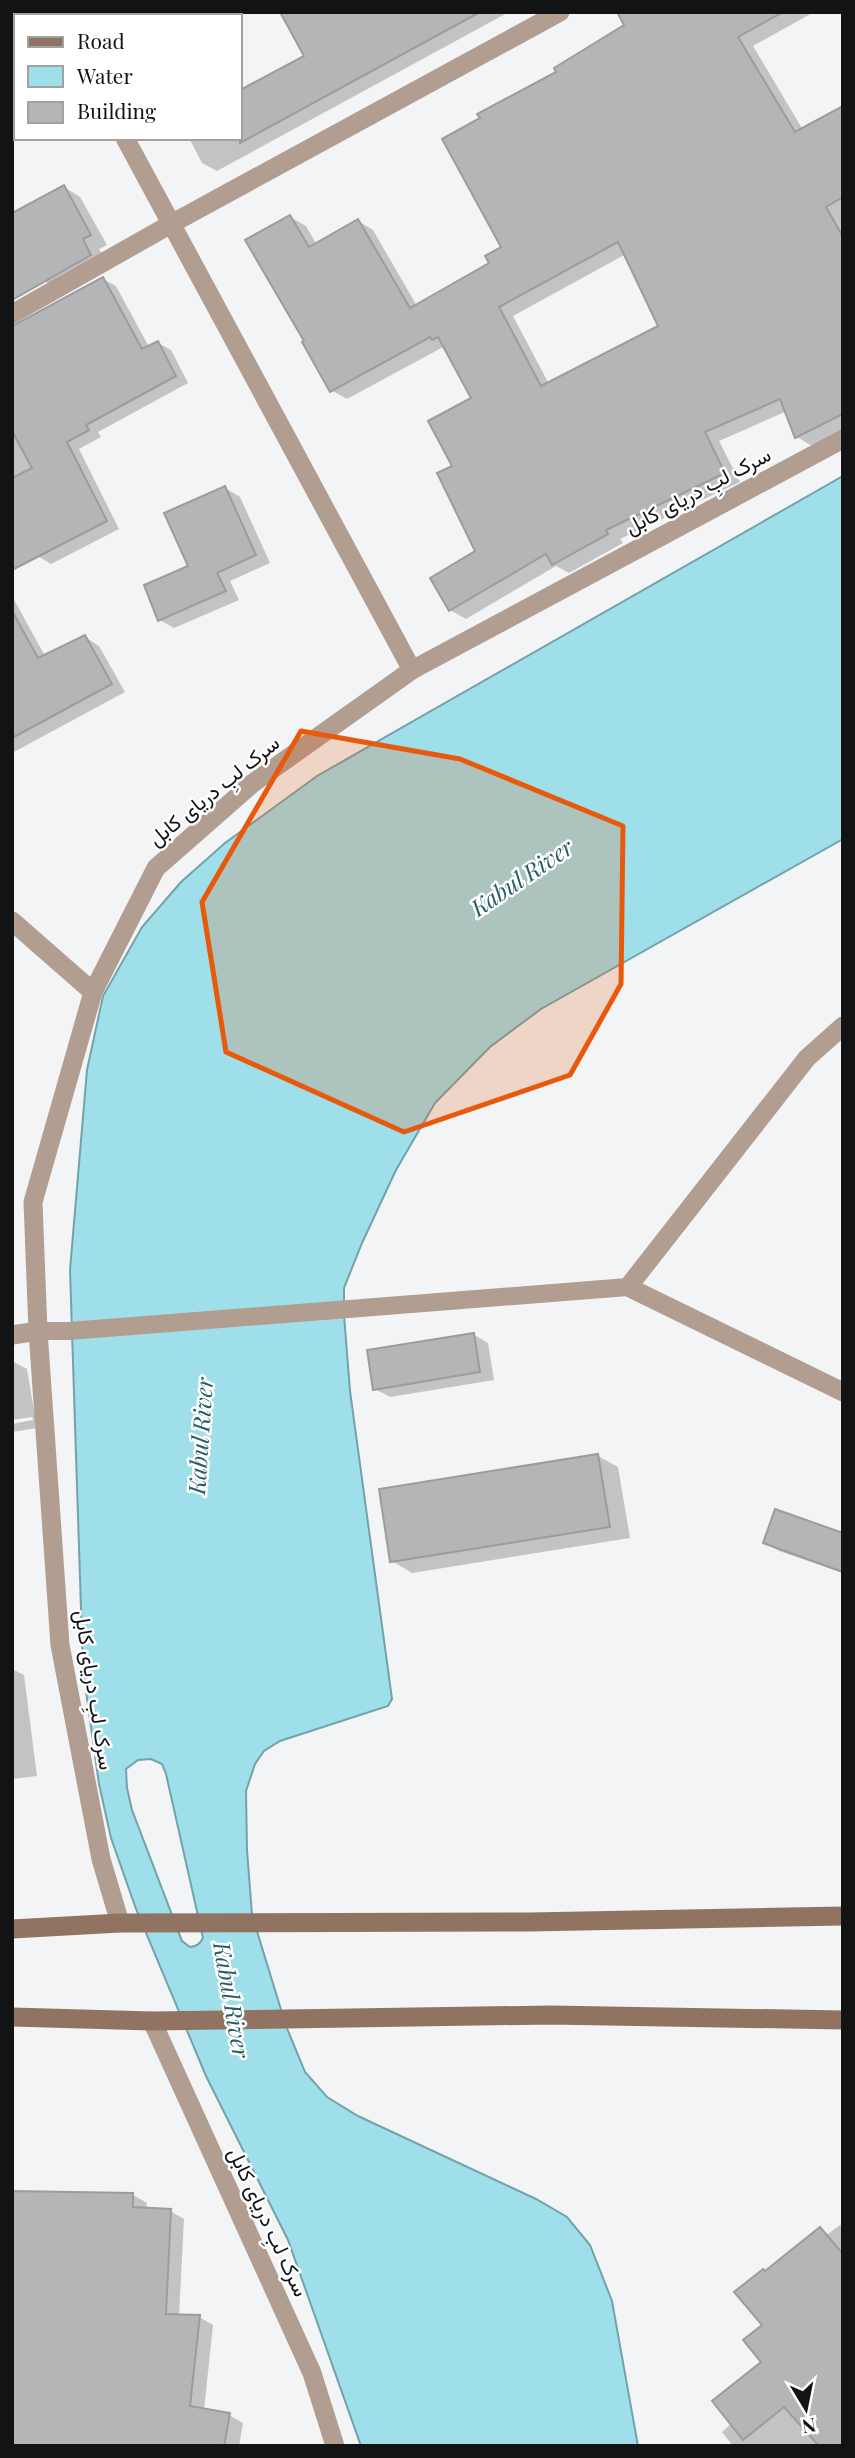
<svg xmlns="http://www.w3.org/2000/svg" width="855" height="2458" font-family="'Playfair Display',Vazirmatn,serif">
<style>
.water{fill:#9edfea;stroke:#74a2aa;stroke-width:2;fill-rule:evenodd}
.shadow{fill:#0003;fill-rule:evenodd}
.building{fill:#b4b5b7;stroke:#9c9c9f;stroke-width:2;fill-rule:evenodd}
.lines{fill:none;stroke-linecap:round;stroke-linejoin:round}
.service{stroke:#b29d91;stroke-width:18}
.minor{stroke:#b29d91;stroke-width:19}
.secondary{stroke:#917362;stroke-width:19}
.marked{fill:#e8590c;fill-opacity:0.2;stroke:#e8590c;stroke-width:5;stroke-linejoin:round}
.labels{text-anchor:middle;stroke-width:5;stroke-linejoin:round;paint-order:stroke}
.street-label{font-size:21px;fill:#121314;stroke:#fff}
.water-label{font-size:23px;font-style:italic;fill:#265c64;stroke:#fff}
</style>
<rect width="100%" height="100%" fill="#f2f4f6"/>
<path class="water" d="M843,476V839L541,1009L490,1047L435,1103L396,1170L362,1243L344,1288V1315L350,1391L392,1699L388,1706L280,1741L264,1751L255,1764L246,1791L247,1850L252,1915L286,2026L305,2072L327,2097L358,2116L536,2199L567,2217L590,2245L612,2301L638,2446H361L288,2240L206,2076L136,1909L111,1838L99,1784L83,1670L70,1270L87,1070L103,996L142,927L181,882L225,843L317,776ZM151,1759L162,1764L166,1774L203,1938C200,1944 197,1946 190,1947L182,1941L132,1810L127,1788L126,1769L138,1760Z"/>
<g class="shadow">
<polygon points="122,12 176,12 170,16 124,16"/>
<polygon points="353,12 509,12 217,171 202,163 189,138 240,138 240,83 244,90 307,57"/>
<path d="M631,12H814L753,46L803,130L843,108V430L812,446L797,437L787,411L719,441L740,482L620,539L623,543L569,573L556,566L466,619L450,610L477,552L454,466L473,399L445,346L347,399L331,390L290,217L306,226L317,245L358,221L373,230L417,306L491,263L504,248L559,72L626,25ZM626,254L661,326L549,384L513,316Z"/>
<polygon points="64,187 80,197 107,245 99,249 107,265 61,291 44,281 12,297 12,211 14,214"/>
<polygon points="103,279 116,286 149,347 158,343 171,350 188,383 98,432 101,437 79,449 119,529 51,564 38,556 12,507 12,351"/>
<polygon points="225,488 240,497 270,563 230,581 239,600 174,628 160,620 190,567"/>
<polygon points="12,596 45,656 85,637 99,646 125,692 12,753"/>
<polygon points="473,1334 488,1343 494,1380 390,1397 375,1389"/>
<polygon points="12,1361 27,1369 37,1428 12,1432 12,1424 33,1420 32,1417 12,1420"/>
<polygon points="598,1456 618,1467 630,1538 412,1573 392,1561"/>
<polygon points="843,1535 843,1573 779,1551 765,1543"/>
<polygon points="12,1669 24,1675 37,1776 12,1779"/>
<polygon points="133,2195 147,2203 146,2210 170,2211 184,2219 179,2316 199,2317 213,2325 204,2410 229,2415 243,2423 239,2446 12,2446"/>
<polygon points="843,2223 843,2446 733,2446 722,2432 732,2423 763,2363 766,2272 820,2229 828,2234"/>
</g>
<g class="building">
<polygon points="280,12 480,12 240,143 240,90 304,56"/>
<path d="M617,12H783L738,37L795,132L843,106V197L826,207L843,237V414L795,438L780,399L705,432L725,473L606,530L608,534L552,565L546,554L449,611L430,578L475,551L437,473L452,466L428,421L471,398L438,337L432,340L430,337L330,392L302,342L304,341L245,240L290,215L309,247L358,219L410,308L489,263L485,256L501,247L442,139L480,118L477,114L556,72L554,68L624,25ZM618,242L658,326L541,386L499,307Z"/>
<polygon points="64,185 91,235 83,239 91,255 12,300 12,213"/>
<polygon points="103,277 142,349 158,341 176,376 86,425 89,430 67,442 107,521 12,570 12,478 32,468 12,431 12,326"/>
<polygon points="225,486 256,555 217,573 226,591 158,621 144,585 188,566 164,513"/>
<polygon points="12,611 38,658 85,635 112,684 12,738"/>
<polygon points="474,1333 480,1372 373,1390 367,1350"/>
<polygon points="598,1454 610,1527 390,1562 379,1489"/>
<polygon points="775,1509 843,1533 843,1572 763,1543"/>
<polygon points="12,2191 133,2193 133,2207 171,2209 166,2314 200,2315 190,2406 230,2413 224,2446 12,2446"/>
<polygon points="820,2227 843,2254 843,2446 819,2446 784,2407 743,2440 712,2401 761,2362 743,2340 762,2325 734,2292 763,2269 765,2271"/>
</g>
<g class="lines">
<polyline class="service" points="38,1331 69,1331 628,1287"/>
<g class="minor">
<polyline points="56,12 58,16"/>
<polyline points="125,138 412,670"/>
<polyline points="12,314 171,224 560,12"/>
<polyline points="12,921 93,992"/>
<polyline points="843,1026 807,1058 628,1287 843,1392"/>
<polyline points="12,1335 38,1331"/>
<polyline points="120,1923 101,1859 60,1645 38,1331 33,1202 93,992 156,868 253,783 412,670 843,439"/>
<polyline points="152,2021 312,2373 335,2446"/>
</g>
<g class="secondary">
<polyline points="12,1929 120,1923 530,1922 843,1916"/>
<polyline points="12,2017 152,2021 550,2015 843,2020"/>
</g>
</g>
<path class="marked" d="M301,731L460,759L623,826L621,984L570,1075L404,1132L226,1052L202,902Z"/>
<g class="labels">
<g class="street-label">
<text transform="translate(698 491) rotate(-28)" y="7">سرک لبِ دریای کابل</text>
<text transform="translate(214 791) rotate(-39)" y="7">سرک لبِ دریای کابل</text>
<text transform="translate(94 1690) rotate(81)" y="7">سرک لبِ دریای کابل</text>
<text transform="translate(268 2222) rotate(65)" y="7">سرک لبِ دریای کابل</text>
</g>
<g class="water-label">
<text transform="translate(522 878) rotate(-34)" y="8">Kabul River</text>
<text transform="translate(201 1436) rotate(-86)" y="8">Kabul River</text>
<text transform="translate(231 2000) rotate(80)" y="8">Kabul River</text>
</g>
</g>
<rect width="855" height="2458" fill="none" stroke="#121314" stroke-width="28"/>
<rect x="14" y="14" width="228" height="126" fill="#ffffff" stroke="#a0a1a1" stroke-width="2"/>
<rect x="28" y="37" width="35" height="10" fill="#917362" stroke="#a0a1a1" stroke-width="2"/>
<text x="77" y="49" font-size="21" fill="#121314">Road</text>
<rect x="28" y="66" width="35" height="21" fill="#9edfea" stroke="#a0a1a1" stroke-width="2"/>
<text x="77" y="84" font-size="21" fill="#121314">Water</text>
<rect x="28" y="102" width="35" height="21" fill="#b4b5b7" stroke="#a0a1a1" stroke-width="2"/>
<text x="77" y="119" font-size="21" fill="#121314">Building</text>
<g transform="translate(806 2409) rotate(170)" stroke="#ffffff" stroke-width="5" paint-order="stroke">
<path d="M0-5L12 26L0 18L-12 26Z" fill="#121314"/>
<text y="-10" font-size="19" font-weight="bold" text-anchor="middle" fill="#121314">N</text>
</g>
</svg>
